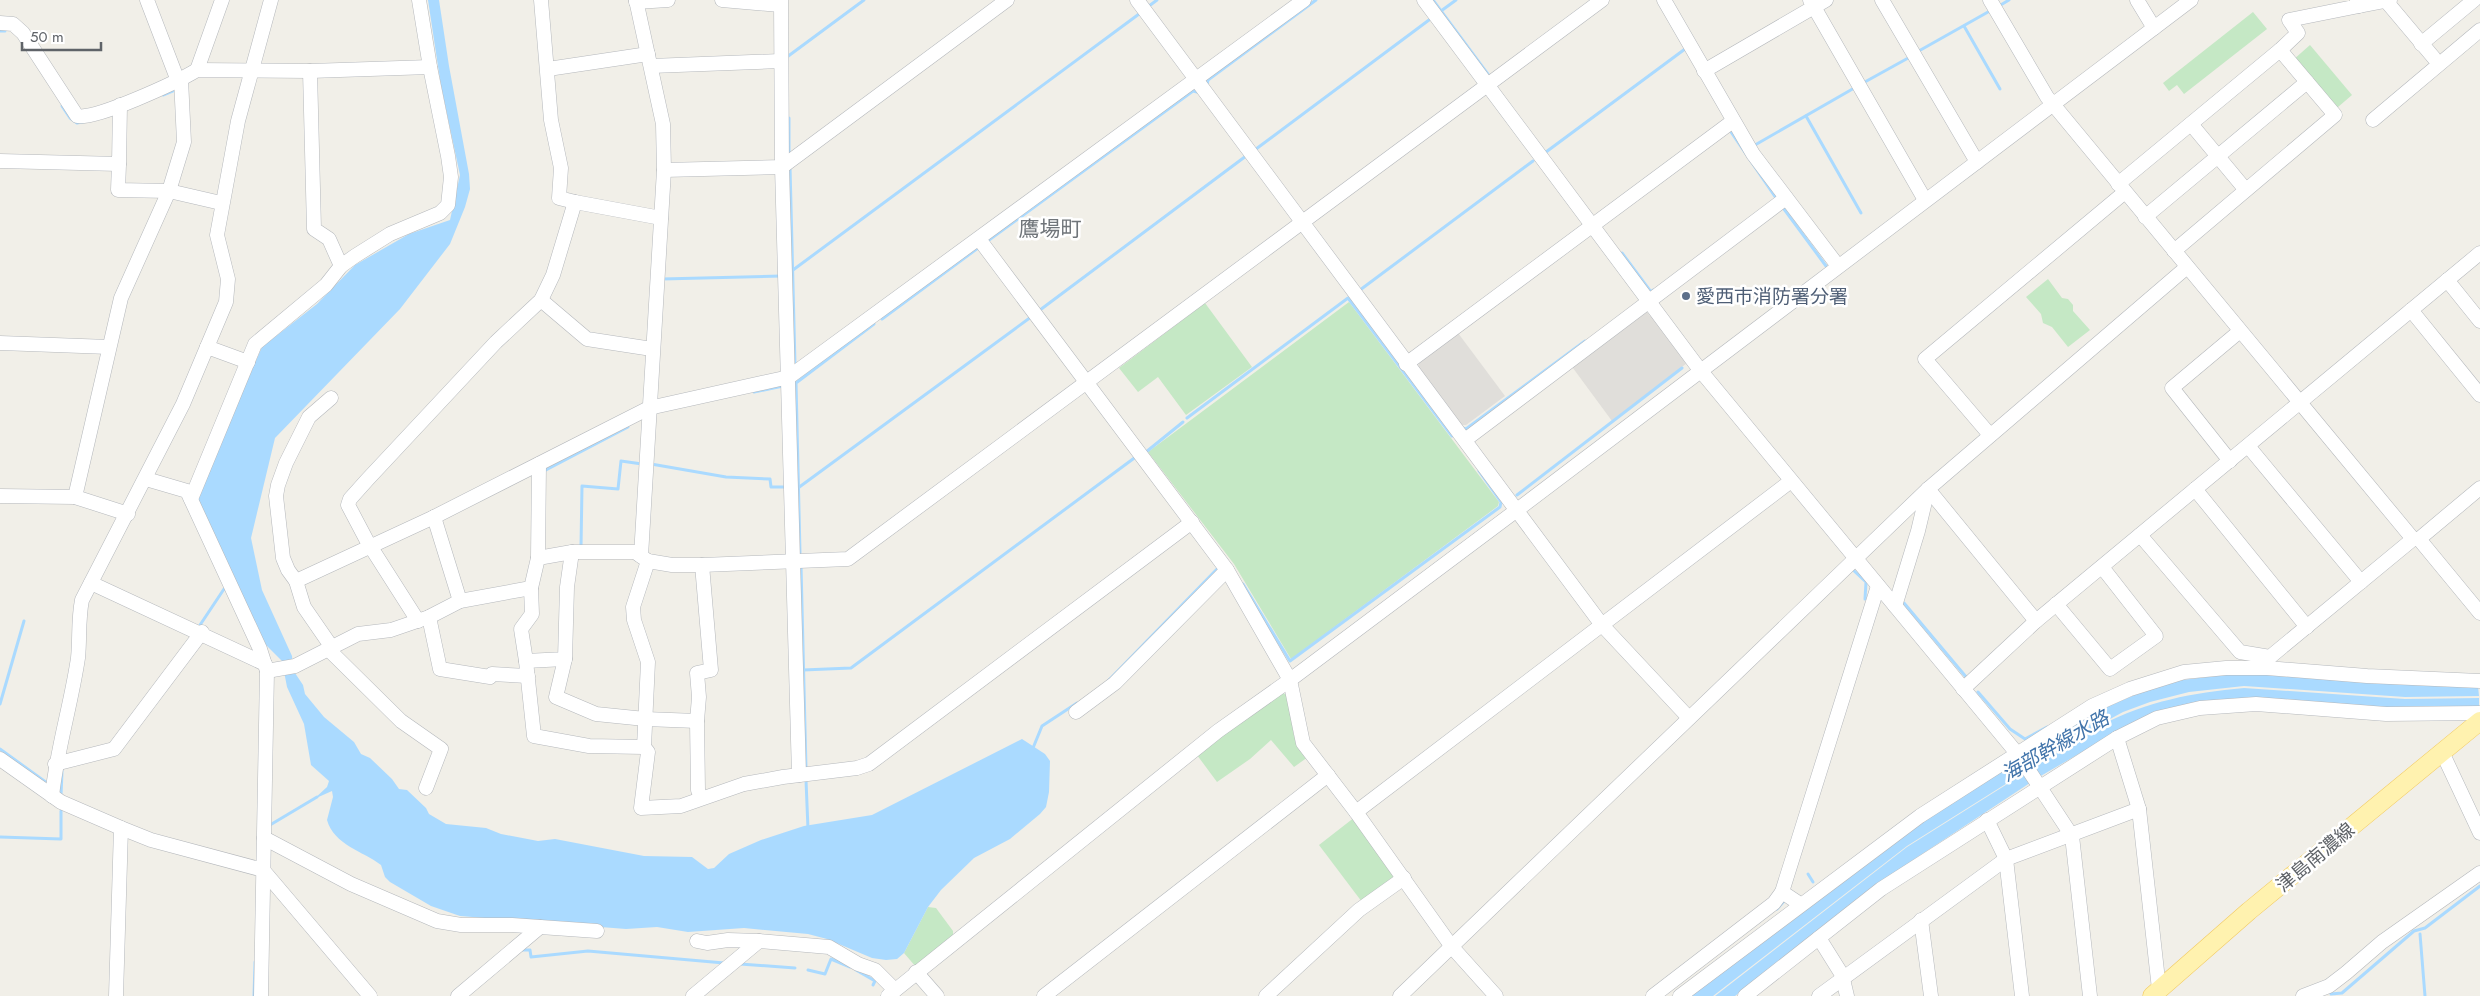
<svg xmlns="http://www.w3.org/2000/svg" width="2480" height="996" font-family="Jost,'Noto Sans JP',sans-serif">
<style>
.industrial{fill:#e0deda}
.green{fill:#c5e8c5}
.water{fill:#aadaff}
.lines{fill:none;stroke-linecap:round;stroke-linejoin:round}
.stream{stroke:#aadaff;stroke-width:3}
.minor-casing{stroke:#b5b8bc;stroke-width:15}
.major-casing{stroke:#f2c960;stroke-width:19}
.minor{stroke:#fff;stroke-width:14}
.major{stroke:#fff2af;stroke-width:18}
.service-dot{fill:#5c6f8a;stroke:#fff;stroke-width:2}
.labels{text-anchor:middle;stroke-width:5;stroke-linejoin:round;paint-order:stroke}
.service-label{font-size:19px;fill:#4e5e75;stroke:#fff;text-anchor:start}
.street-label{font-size:19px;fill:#5f6368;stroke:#fff}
.water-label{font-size:20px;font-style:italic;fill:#4174aa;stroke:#fff}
.quarter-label{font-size:21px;fill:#70757a;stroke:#fff}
</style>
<rect width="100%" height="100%" fill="#f1efe8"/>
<g class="industrial">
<polygon points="1647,312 1650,316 1653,315 1687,363 1612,421 1570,364 1640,313"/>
<polygon points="1458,333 1505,396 1466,425 1458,425 1418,370 1419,362"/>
</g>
<g class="green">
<polygon points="2253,12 2267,29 2184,94 2177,85 2169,91 2163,83"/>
<polygon points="2310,45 2352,95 2338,107 2333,107 2293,60"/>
<polygon points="2048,279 2062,298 2068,299 2073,305 2073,311 2090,330 2068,347 2052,327 2043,323 2041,314 2026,297"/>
<polygon points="1349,302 1499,502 1498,506 1291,659 1234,564 1148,452"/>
<polygon points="1205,303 1252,367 1186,415 1158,377 1138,392 1119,368"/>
<polygon points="1281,692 1289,696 1294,736 1308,757 1294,767 1271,740 1250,759 1217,782 1197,755"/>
<polygon points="1355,817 1396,879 1362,902 1319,845"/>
<polygon points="928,907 936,908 953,931 953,936 916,967 904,953"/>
</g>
<g class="water">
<path d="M428,0H439L449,66L469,174L470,189L465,207L450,244L400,309L275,438L251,538L262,590L292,656L293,670L303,685L305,694L324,717L354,742L361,754L370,758L392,779L399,789L407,790L426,808L429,814L446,824L486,828L501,834L538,841L555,839L644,856L692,857L708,869L714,868L729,854L761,840L804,826L872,815L1022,739L1045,754L1050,761L1049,792L1046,807L1040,814L1010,839L974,858L941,890L928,907L904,953L897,959L886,960L872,958L827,939L808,934L744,928L688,932L657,927L626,929L460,916L431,906L390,882L385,877L381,865C363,851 334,845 327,820L333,797L332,791L314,799L327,787L329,781L311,765L304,724L287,687L282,661L265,644L233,578L197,496L262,347L317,304L355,265L409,234L450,220L460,175L441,86Z"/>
<polygon points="2237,673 2478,686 2479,696 2405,697 2244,686 2189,692 2150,702 2123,712 2101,724 1907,846 1713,996 1691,996 1902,834 2095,712 2144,691 2175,681"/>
<path d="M2244,688L2405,699L2479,698V706L2420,711L2266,699L2125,727L2039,777L1910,862L1735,996H1715L1907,847L2101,725C2149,701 2191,693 2244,688Z"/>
</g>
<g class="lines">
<g class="stream">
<polyline points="1433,0 1490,77"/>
<polyline points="1149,6 1157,0"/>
<polyline points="1999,6 2009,0"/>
<polyline points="1441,11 1456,0"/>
<polyline points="1964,26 2000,89"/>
<polyline points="0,31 5,31"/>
<polyline points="1917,52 1988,12"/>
<polyline points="787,57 864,0"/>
<polyline points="1863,83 1910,57"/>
<polyline points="1207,85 1208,80 1316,0"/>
<polyline points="163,95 175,90"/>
<polyline points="62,106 70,118 77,123 87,121"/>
<polyline points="1806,116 1861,213"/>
<polyline points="789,118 789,157"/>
<polyline points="1729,129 1776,198"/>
<polyline points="1755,145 1856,87"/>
<polyline points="1256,149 1429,20"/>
<polyline points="1546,152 1685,49"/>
<polyline points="790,167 795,365"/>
<polyline points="1784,209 1826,266"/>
<polyline points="989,240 1193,91 1197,92"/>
<polyline points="1622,253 1651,292 1653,290"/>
<polyline points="793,270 1139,14"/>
<polyline points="662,279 781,276"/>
<polyline points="1360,290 1533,161"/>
<polyline points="1040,310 1246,156"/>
<polyline points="882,319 978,248"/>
<polyline points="754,392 783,386"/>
<polyline points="1187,418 1348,298 1452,436"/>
<polyline points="1462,428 1466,429 1585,341"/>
<polyline points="1146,452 1183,422"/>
<polyline points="651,464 726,477 770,479 771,487 786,487"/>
<polyline points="544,471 628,427"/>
<polyline points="798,488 1031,317"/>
<polyline points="1517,495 1682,368"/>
<polyline points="581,547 582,486 618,489 621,461 642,464"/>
<polyline points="800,553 796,383 874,324"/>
<polyline points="801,566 806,769"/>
<polyline points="1852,569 1866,582 1865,599"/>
<polyline points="1243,584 1290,661 1500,507 1501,502 1479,471"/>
<polyline points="1904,603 1967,678"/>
<polyline points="200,625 224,589"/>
<polyline points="803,670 851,668 1137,456"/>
<polyline points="1108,681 1219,567"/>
<polyline points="1978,692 2010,729 2025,739 2047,727"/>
<polyline points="0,704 24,621"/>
<polyline points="0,749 47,783"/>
<polyline points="1030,750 1033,748 1042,726 1077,703"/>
<polyline points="806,780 808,829"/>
<polyline points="61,795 62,771"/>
<polyline points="270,825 317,797"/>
<polyline points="0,837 61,839 61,811"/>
<polyline points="1808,874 1813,882"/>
<polyline points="1777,909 1784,901"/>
<polyline points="2420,934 2425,996"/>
<polyline points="520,950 530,950 531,957 588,951 724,963"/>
<polyline points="740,964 795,968"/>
<polyline points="808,970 825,974 831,959 850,967"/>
<polyline points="856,970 875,981 873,985"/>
<polyline points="2331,994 2342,993 2414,931 2425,928 2480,886"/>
<polyline points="254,996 255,962"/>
</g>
<defs>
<g id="minor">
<polyline points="147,0 178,81"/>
<polyline points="636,0 663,124 664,170 641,556"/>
<polyline points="722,0 780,5"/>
<polyline points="781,0 782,167 799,775"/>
<polyline points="1137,0 1602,625 1689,718"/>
<polyline points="1424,0 1700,370 2020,757 2072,836 2090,996"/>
<polyline points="1664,0 1753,154 1838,266"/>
<polyline points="1810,0 1925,200"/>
<polyline points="1882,0 1977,162"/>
<polyline points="1990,0 2047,97 2413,539"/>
<polyline points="2137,0 2154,28"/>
<polyline points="2386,1 2434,58"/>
<polyline points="636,2 668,0"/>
<polyline points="2359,6 2390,0"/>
<path d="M0,23L13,24L23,33L77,116C96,120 177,82 197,70L310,71L430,67"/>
<polyline points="2421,44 2474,0"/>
<polyline points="2280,50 2298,33 2289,20 2359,6 2357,0"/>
<polyline points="651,66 780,61"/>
<polyline points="548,69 648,54"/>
<polyline points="197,70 222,0"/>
<polyline points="310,71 314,229 329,239 341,266"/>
<polyline points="1704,71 1826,0"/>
<polyline points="2373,120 2480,30"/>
<polyline points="2191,124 2245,189"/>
<polyline points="0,161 119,164 120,105"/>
<polyline points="119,164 118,190 169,191 221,203"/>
<polyline points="664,170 782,167 1007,0"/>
<polyline points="2118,184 2280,50 2335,115 2174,251"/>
<polyline points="575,202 661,218"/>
<polyline points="2145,217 2307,82"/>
<polyline points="979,239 1227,570 1290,680 1303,743 1356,812 1452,947 1496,996"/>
<polyline points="2187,267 1928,489 2036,621 2480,253"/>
<polyline points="2447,280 2480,321"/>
<polyline points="541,300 587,339 652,349"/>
<polyline points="2411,310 2480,395"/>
<polyline points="0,343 109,347"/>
<polyline points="207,347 248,362"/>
<polyline points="1406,364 1733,121"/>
<polyline points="331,398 309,417 286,463 278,485 276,496 283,558 288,570 296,581 304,607 333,649"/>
<polyline points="1990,435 1925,359 2125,192"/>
<polyline points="1465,440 1786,198"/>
<polyline points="2248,446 2361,582"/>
<polyline points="2230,461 2172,388 2240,331"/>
<polyline points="146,479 187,491 260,649 267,671 261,996"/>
<polyline points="2195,489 2307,627"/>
<polyline points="0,496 75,497 128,514"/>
<polyline points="75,497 121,298 169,191 184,142 181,79"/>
<polyline points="191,499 255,344 326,285 341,266 355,256 390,234 440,213 448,205 451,177 448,156 430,67 419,0"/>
<polyline points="434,517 460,601"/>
<polyline points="2140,535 2240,652 2270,657 2413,539 2419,539 2480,488"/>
<polyline points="2419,539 2480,613"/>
<polyline points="538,558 539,464"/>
<polyline points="648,561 633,607 634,620 648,662 644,747 648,752 641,808 681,806 744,784 783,777 857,768 869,764 1192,522"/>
<polyline points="296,581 434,517 649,408 789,377 1304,0"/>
<polyline points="91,583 265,664"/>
<polyline points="531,588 532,614 521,629 526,661 565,659 567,587 572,552"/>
<polyline points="2056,604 2110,669 2156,636 2102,567"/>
<polyline points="1895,606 1918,531 1928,489"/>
<polyline points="429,617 440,669 490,677 492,674 528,676"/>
<polyline points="418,621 367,541 348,505 350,499 367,480 496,342 541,300 553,275 575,202 559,198 561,168 551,120 541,0"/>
<polyline points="329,650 401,721 441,749 426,788"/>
<polyline points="565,659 556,697 596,714 645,719 697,721 698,790 701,798"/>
<polyline points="526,661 534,736 589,746 644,747"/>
<polyline points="267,671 295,666 358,634 391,630 429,617 460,601 531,588 538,558 572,552 635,552 648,561 672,565 702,565"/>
<polyline points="1963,689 2036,621"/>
<polyline points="1076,712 1115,683 1227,570"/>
<polyline points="697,721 699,697 697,673 711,670 702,565 848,559 1602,0"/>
<polyline points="2117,738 2139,809 2159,989"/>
<polyline points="2442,752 2480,833"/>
<polyline points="0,759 61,802 121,828 151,840 263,870 370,996"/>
<polyline points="55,764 114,749 202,632"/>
<path d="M52,796C57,749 71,705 78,658C80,639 78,620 82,600L183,404L226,302L228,279L217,235L238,121L271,0"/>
<polyline points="1356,812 1791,481"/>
<polyline points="1987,820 2006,859 2022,996"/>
<polyline points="264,838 351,884 437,921 461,925 512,925 597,931"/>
<polyline points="1800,904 1782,892 1878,586"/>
<polyline points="1921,920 1931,996"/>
<polyline points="1819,938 1844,978"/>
<polyline points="697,941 707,943 728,940 759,941 829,947 858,964 875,970 895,990"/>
<polyline points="916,972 937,996"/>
<polyline points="1843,979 1847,996"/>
<polyline points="116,996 121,828"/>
<polyline points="458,996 540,927"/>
<polyline points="693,996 759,941"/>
<polyline points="888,996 1218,731 1290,680 1517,510 2191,0"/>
<polyline points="1044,996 1328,775"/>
<polyline points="1266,996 1359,910 1404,878"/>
<polyline points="1400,996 1928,489"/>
<polyline points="1653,996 1774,903 1782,892"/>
<polyline points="1680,996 1920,816 2092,706 2130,689 2184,672 2226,668 2267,668 2367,676 2480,681"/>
<polyline points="1745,996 1881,889 2117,738 2157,718 2200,708 2256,704 2386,714 2480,713"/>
<polyline points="1819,996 2006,859 2139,809"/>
<polyline points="2303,996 2329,986 2346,973 2382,942 2480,873"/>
</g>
<polyline id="major" points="2152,996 2249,911 2480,721"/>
</defs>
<use href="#minor" class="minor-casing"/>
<use href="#major" class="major-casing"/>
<use href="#minor" class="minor"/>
<use href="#major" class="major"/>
</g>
<circle class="service-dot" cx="1686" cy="296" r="5"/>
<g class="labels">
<g class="service-label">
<text x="1696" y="303">愛西市消防署分署</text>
</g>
<g class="street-label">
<text transform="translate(2315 857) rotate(-40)" y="7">津島南濃線</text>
</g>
<g class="water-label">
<text transform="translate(2055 746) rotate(-30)" y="7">海部幹線水路</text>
</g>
<g class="quarter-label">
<text x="1050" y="236">鷹場町</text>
</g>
</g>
<path d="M22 42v8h79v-8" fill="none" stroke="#5f6368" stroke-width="2.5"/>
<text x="30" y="42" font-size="15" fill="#5f6368" stroke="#ffffff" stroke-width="4" paint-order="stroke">50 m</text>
</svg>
